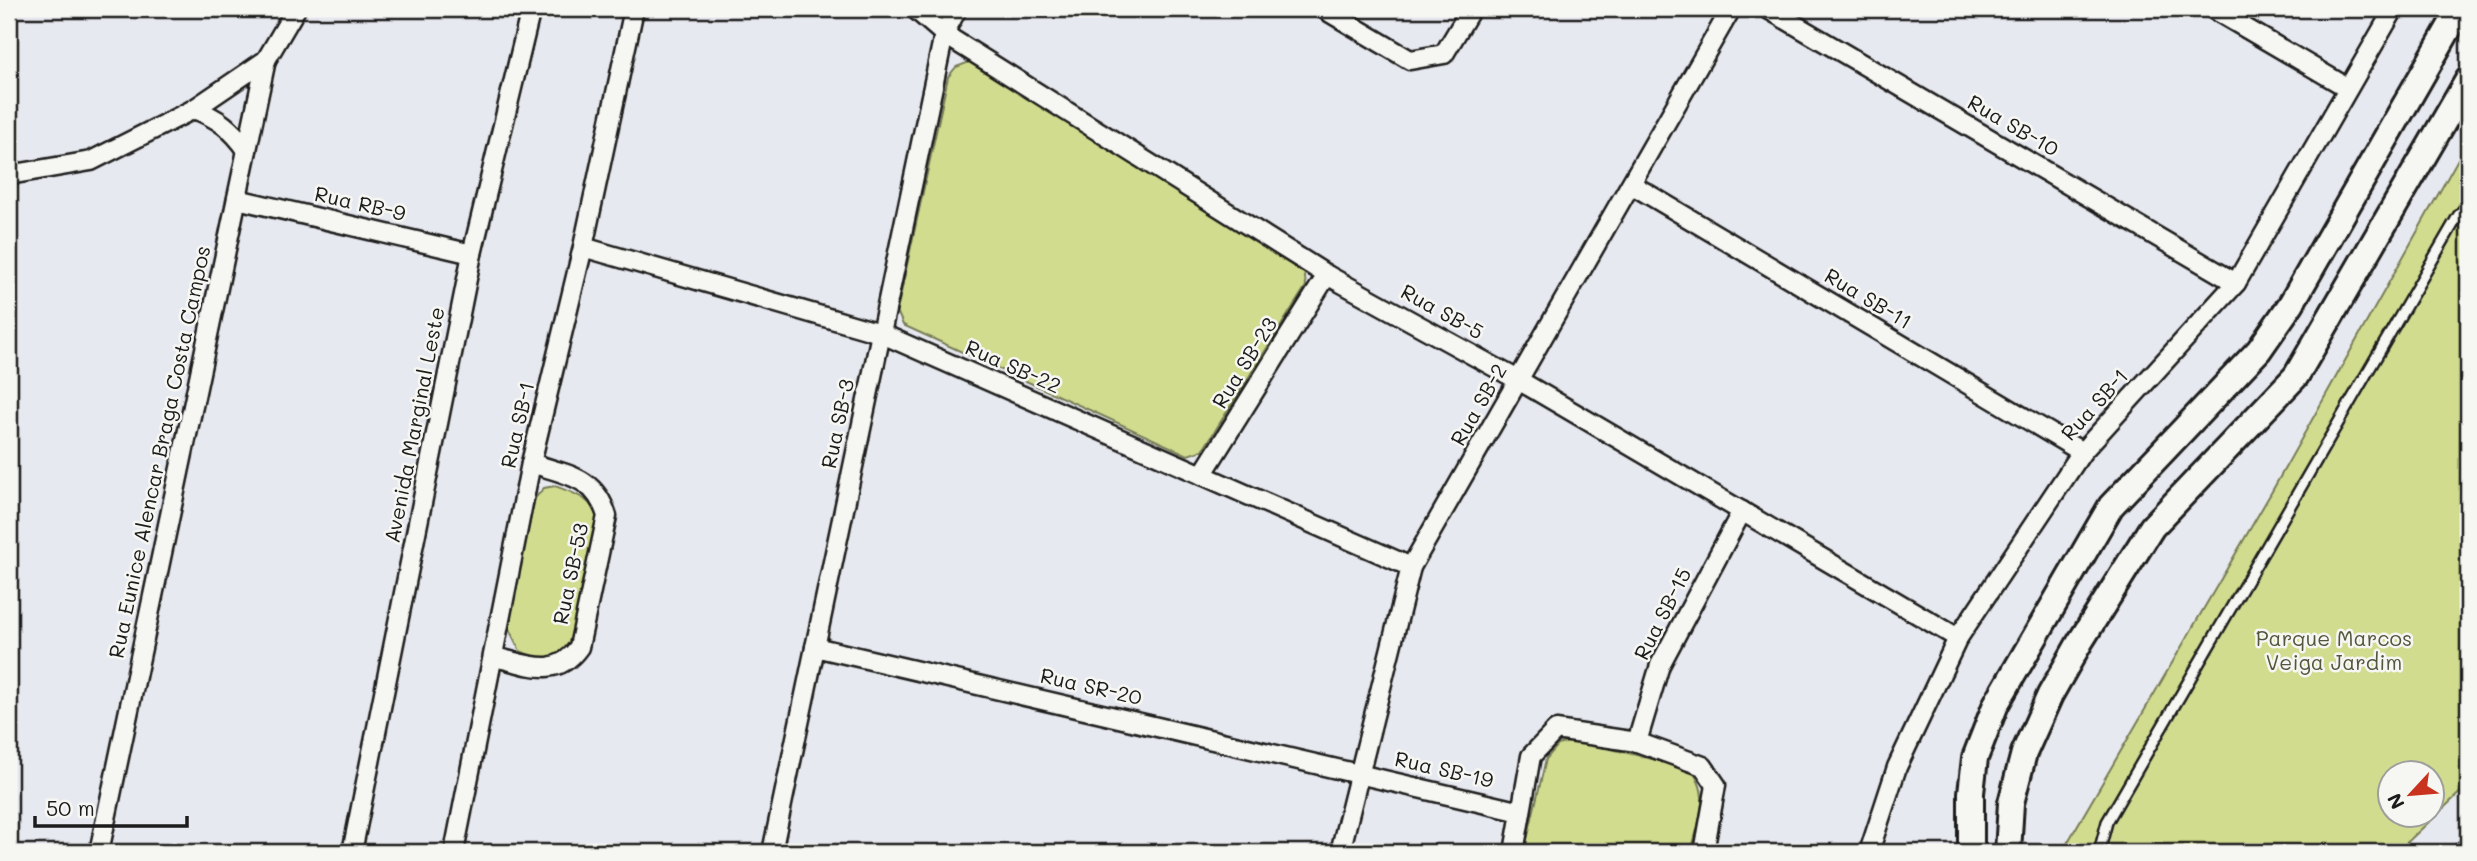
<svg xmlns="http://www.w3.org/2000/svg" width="2477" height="861" font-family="Mali,sans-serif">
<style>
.green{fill:#d2dc8f;stroke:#777c56;stroke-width:2;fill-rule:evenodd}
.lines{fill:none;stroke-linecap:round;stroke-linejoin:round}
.lane-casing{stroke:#1c1c1c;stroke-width:14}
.street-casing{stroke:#1c1c1c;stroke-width:23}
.secondary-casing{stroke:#1c1c1c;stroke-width:30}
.lane{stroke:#f6f6f2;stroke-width:9}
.street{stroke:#f6f6f2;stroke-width:18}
.secondary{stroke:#f6f6f2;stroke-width:24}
.labels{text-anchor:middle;stroke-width:5;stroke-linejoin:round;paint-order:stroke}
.street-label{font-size:21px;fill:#1c1c1c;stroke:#f6f6f2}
.park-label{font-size:21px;fill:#53563e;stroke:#f6f6f2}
</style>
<rect width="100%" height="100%" fill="#e7e9f0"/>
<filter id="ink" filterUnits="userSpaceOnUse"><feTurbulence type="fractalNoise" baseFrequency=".0143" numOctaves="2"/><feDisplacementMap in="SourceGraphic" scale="14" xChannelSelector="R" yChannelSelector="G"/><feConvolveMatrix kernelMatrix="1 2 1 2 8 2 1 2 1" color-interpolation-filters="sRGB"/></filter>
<g filter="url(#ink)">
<g class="green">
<polygon points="972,61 1304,269 1306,286 1203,450 1188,455 903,325 897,311 948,77 956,67"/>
<path d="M2468,141V785L2397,852H2062L2271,493ZM2390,774H2432V816H2390Z"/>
<path d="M555,486C577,494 595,499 599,525L572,648L549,663L520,651L507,625L535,498L544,488Z"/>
<path d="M1575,740L1689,768C1713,792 1698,823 1691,852H1524L1546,759L1558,745Z"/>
</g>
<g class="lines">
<defs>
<g id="lane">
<polyline points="2099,852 2107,822 2458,216 2468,204"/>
<polyline points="2456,852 2468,841"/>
</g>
<g id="street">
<polyline points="915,9 944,34 1327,275 1520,381 1958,638"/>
<polyline points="1324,9 1410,60 1444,54 1471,9"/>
<polyline points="1768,9 2236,283"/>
<polyline points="2213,9 2348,88"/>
<path d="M194,109C218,118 232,129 247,150"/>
<polyline points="9,175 91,161 194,109 266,60 296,9"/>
<polyline points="1631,184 2082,452"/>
<polyline points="237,199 472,254"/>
<polyline points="583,247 880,333 1411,567"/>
<polyline points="1202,475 1327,275"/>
<polyline points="815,647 1521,812"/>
<path d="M494,657C528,664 556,680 579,647L607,516C595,476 567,475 531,463"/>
<polyline points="1637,742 1660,665 1742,511"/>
<polyline points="99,852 266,60"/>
<polyline points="352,852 472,254 531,9"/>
<polyline points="454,852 531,463 583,247 634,9"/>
<polyline points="772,852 944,34 957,9"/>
<polyline points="1340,852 1411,567 1731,9"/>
<polyline points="1514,852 1531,756 1556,730 1637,742 1703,766 1716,785 1704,852"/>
<polyline points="1869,852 1897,767 1958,638 2082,452 2236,283 2394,9"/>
</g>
<g id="secondary">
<polyline points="1971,852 1971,793 1975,758 1996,704 2111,506 2259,350 2291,304 2460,9"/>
<polyline points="2008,852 2011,803 2024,753 2050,695 2080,642 2152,527 2296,376 2468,80"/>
</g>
</defs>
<use href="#lane" class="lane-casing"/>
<use href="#street" class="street-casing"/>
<use href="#secondary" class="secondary-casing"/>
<use href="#lane" class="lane"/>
<use href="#street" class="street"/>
<use href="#secondary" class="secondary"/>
</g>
</g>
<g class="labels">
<g class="street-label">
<text transform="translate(2013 126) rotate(30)" y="7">Rua SB-10</text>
<text transform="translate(360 204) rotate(13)" y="7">Rua RB-9</text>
<text transform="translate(1868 299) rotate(31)" y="7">Rua SB-11</text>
<text transform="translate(1442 312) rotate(29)" y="7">Rua SB-5</text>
<text transform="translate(1245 363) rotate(-58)" y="7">Rua SB-23</text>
<text transform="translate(1013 367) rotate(24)" y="7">Rua SB-22</text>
<text transform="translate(1479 405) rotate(-60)" y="7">Rua SB-2</text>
<text transform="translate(2095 405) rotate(-48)" y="7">Rua SB-1</text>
<text transform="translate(838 424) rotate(-78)" y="7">Rua SB-3</text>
<text transform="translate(415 425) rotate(-79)" y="7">Avenida Marginal Leste</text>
<text transform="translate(518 425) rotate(-77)" y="7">Rua SB-1</text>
<text transform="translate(160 452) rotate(-78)" y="7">Rua Eunice Alencar Braga Costa Campos</text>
<text transform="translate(571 574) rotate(-78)" y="7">Rua SB-53</text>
<text transform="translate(1663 614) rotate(-63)" y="7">Rua SB-15</text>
<text transform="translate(1091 687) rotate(13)" y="7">Rua SR-20</text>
<text transform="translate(1444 770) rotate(13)" y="7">Rua SB-19</text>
</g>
<g class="park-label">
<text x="2334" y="646">Parque Marcos<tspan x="2334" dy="24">Veiga Jardim</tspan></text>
</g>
</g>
<rect width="2477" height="861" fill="none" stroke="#f6f6f2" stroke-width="35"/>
<rect x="18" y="18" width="2442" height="826" fill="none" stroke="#1c1c1c" stroke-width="2.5" filter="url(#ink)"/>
<g transform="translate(2411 794) rotate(244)"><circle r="33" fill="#f6f6f2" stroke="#9f9f9c" stroke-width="2"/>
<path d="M0-5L12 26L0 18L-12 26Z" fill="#c8321e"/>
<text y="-10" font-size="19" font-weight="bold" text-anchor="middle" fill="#1c1c1c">N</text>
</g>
<path d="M35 816v10h152v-10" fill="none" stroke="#1c1c1c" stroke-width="3.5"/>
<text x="46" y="816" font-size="21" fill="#1c1c1c" stroke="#f6f6f2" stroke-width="5" paint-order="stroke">50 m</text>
</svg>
